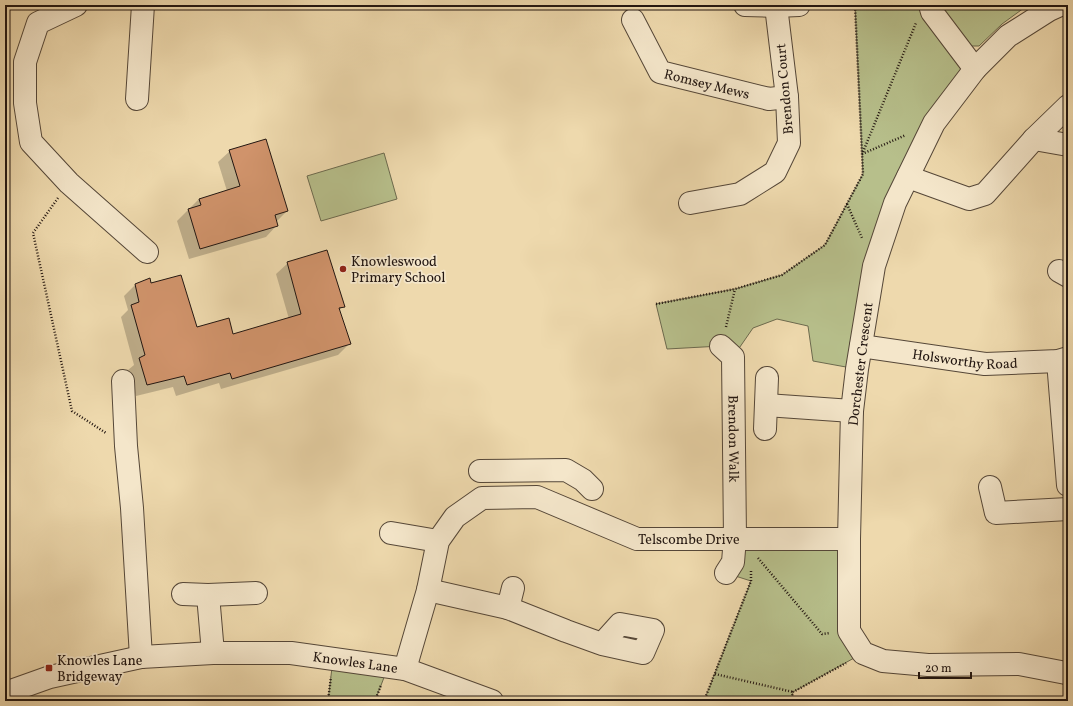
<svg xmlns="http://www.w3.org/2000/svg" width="1073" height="706" font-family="Vollkorn,serif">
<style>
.green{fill:#b7bf8b;stroke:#6c6a4e}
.shadow{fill:#0003}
.building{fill:#d0936b;stroke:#221611}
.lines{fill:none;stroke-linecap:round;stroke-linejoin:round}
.minor-casing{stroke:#554738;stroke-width:24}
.path{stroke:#221611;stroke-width:2.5;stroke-dasharray:1 2;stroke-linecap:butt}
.minor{stroke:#f4e6ca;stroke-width:22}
.poi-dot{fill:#8f2418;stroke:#f4e6ca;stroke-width:1.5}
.labels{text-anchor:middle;stroke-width:3.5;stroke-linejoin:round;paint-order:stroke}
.street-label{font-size:14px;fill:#221611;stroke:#f4e6ca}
.poi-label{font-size:14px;fill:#221611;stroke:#f4e6ca;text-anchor:start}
</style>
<rect width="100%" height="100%" fill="#eed9ad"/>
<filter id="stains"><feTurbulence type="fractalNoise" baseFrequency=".005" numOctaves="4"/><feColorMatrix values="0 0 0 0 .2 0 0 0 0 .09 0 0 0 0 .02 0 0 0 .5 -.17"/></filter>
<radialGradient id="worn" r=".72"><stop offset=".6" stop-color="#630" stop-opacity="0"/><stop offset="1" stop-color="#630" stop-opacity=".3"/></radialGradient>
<g class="green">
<polygon points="855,5 930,5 975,69 895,203 857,369 813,361 808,326 777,319 753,328 733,357 721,346 667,349 656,304 735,289 782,275 825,245 863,174"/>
<polygon points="951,5 1028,5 1002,24 979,46 971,46 947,17 943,7"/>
<polygon points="384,153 397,199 321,221 307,176"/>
<polygon points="735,538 849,539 849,631 863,653 793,692 791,701 704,701 751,581 726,573"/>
<polygon points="333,659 388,667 375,701 328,701"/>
</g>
<g class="shadow">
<polygon points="230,151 287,211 276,222 277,225 266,237 189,259 177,221 199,199 227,191 218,162"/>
<polygon points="288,263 343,306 339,311 349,344 338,355 221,389 219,383 176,396 173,387 136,396 128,370 134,365 121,317 128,310 124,296 135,285 150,280 151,284 196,328 232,335 289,319 276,274"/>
</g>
<g class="building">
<polygon points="266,139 288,211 275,215 278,226 200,249 188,209 201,205 199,199 240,186 229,150"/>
<polygon points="327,250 345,307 339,308 351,344 232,379 230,373 187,385 184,376 147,385 139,358 145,355 131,305 139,302 135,284 150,278 151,283 181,275 197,327 229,318 233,334 301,314 287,262"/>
</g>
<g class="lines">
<defs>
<g id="minor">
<polyline points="76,5 38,23 25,62 25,103 31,142 69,183 147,252"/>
<polyline points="745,5 776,6 799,5"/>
<polyline points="930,5 932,12 975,69"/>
<polyline points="1060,5 1049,10 1008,36 975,69 934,123 895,203 874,266 857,369 852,411 849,539 849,631 863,653 883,661 928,665 1019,664 1066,673 1068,674"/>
<path id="s1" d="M633,20L660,72L769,99L787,97"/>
<polyline points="137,99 143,5"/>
<polyline points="1034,139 1068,145"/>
<polyline points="908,177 969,199 985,194 1034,139 1068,106"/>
<polyline points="690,203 740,194 775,172 789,143 787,97 776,6"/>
<polyline points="1059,271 1068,276"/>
<path id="s2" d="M721,346L733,357L735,538L733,562L726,573"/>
<path id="s3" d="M861,346L985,364L1058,361L1068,358"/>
<polyline points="1058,361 1068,485"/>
<polyline points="123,381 126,446 132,508 141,657"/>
<polyline points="766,405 852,411"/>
<polyline points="765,429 767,378"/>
<polyline points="480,471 566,470 583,480 592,489"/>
<polyline points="990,487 996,513 1068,509"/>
<polyline points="391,533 438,541"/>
<polyline points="428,590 508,608 566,631 602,644 643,653 653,630 620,624 602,644"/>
<polyline points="183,594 208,595 256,593"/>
<polyline points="208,595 213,653"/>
<polyline points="508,608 513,588"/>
<path id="s4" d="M405,669L428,590L438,541L455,517L482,498L537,497L637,539H849"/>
<path id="s5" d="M5,693L50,677L141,657L213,653H291L405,669L492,701"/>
</g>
</defs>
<use href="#minor" class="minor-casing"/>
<g class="path">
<polyline points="952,8 965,5"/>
<polyline points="863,152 916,23"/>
<polyline points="862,154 906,135"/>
<polyline points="58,198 33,233 72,411 106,433"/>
<polyline points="847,204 862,238"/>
<polyline points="656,304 735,289 782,275 825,245 863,174 855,5"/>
<polyline points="726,327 735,289"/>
<polyline points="758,558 822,634 830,633"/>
<polyline points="715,674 793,692"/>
<polyline points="328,701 331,677"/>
<polyline points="375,701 381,685"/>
<polyline points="704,701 751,581 751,571"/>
<polyline points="791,701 793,692 846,663"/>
</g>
<use href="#minor" class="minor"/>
</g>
<g class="poi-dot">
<circle cx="343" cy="269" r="4"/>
<rect x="45" y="664" width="8" height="8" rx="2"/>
</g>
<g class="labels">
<g class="street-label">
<text dy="5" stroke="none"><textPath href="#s1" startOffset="107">Romsey Mews</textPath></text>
<text transform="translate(784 89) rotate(-95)" y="5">Brendon Court</text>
<text dy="5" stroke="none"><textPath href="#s3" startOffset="105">Holsworthy Road</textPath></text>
<text transform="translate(860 364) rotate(-83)" y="5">Dorchester Crescent</text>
<text dy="5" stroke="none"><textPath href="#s2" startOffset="98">Brendon Walk</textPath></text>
<text dy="5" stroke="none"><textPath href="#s4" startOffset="410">Telscombe Drive</textPath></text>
<text dy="5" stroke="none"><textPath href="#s5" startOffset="356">Knowles Lane</textPath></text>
</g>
<g class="poi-label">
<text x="351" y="266">Knowleswood<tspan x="351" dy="16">Primary School</tspan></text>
<text x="57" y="665">Knowles Lane<tspan x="57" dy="16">Bridgeway</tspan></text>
</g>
</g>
<rect width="1073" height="706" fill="none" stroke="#eed9ad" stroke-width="20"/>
<rect x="6" y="6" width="1061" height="694" fill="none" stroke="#221611" stroke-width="2"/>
<rect x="10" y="10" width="1053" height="686" fill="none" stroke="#221611"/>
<path d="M919 672v6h52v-6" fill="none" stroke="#221611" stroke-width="2"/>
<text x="925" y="672" font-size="12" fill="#221611" stroke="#f4e6ca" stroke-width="3" paint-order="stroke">20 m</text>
<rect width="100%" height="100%" filter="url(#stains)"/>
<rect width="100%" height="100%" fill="url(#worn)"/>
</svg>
